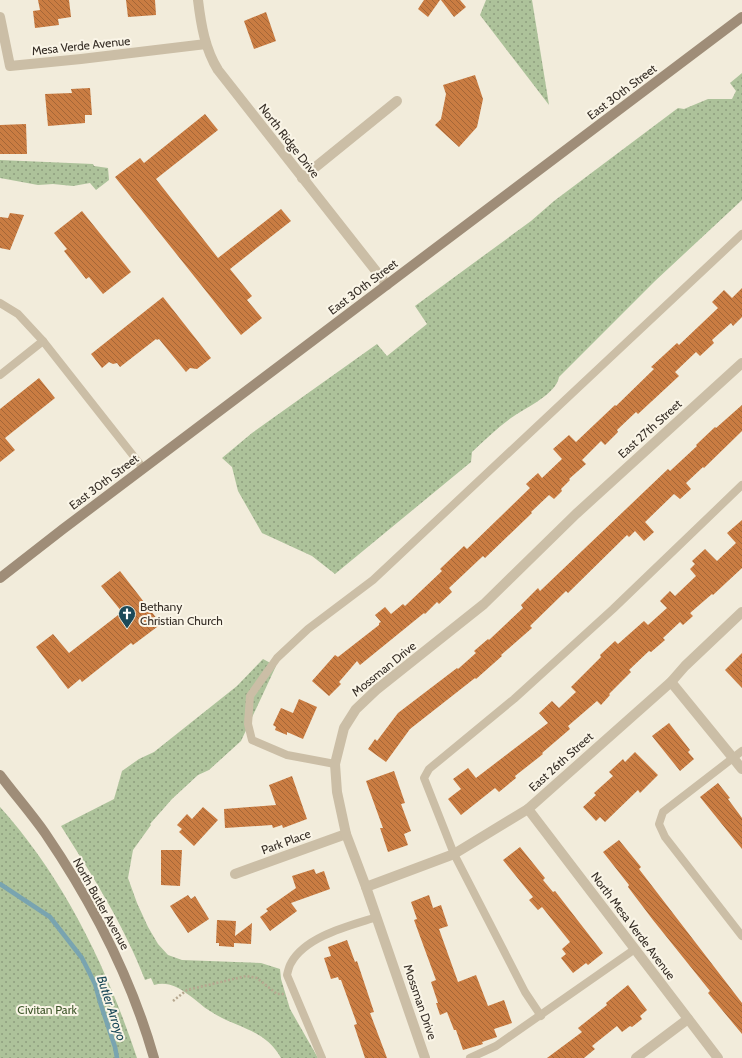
<svg xmlns="http://www.w3.org/2000/svg" width="742" height="1058" font-family="Cabin,sans-serif">
<style>
.grass{fill:url(#grass-dots)}
.lines{fill:none;stroke-linecap:round;stroke-linejoin:round}
.stream{stroke:#79a4b0;stroke-width:4.5}
.building{fill:url(#building-back-hatch)}
.path{stroke:#b7a890;stroke-width:2.5;stroke-dasharray:2 2;stroke-linecap:butt}
.lane{stroke:#cbbea6;stroke-width:8}
.street{stroke:#cbbea6;stroke-width:10}
.secondary{stroke:#9f8d78;stroke-width:10}
.labels{text-anchor:middle;stroke-width:4;stroke-linejoin:round;paint-order:stroke}
.street-label{font-size:12px;fill:#372f27;stroke:#faf5e7}
.poi-label{font-size:12px;fill:#372f27;stroke:#faf5e7;text-anchor:start}
.park-label{font-size:12px;fill:#3e562a;stroke:#faf5e7}
.water-label{font-size:13px;font-style:italic;fill:#1c4a59;stroke:#faf5e7}
</style>
<defs>
<pattern id="grass-dots" width="8" height="8" patternUnits="userSpaceOnUse"><rect width="8" height="8" fill="#adc29a"/><path d="M2 2h.1M6 6h.1" fill="none" stroke="#8e9e7e" stroke-width="1.8" stroke-linecap="round"/></pattern>
<pattern id="building-back-hatch" width="6" height="6" patternUnits="userSpaceOnUse"><rect width="6" height="6" fill="#c97c42"/><path d="M-1 5l2 2M0 0l6 6M5-1l2 2" fill="none" stroke="#a46637"/></pattern>
</defs>
<rect width="100%" height="100%" fill="#f2ecdb"/>
<g class="grass">
<polygon points="486,0 532,0 549,105 480,15"/>
<path d="M742,73V200L655,281L559,377C556,394 527,407 514,416C499,426 485,440 472,452L471,462L335,574L312,556L262,533L238,491L232,467L222,458L252,433L377,344L387,356L427,324L415,306L531,221L554,201L678,108L684,109L708,99H732L736,91L730,83Z"/>
<polygon points="0,160 93,164 94,166 108,168 109,180 96,190 90,183 73,186 53,184 38,185 0,178"/>
<path d="M263,659L276,666L241,741L209,770L198,775L172,799L150,824L151,825L133,850L128,878L137,903L148,927L158,944L168,955L182,960L261,963L280,969L281,979L290,1009L318,1058H281C264,1028 235,1028 210,1011C194,1001 176,978 154,985L151,978L145,980C124,925 92,875 61,826L114,799L122,771L139,759L154,752L237,686Z"/>
<path d="M0,807C64,878 107,968 137,1058H0Z"/>
</g>
<g class="lines">
<polyline class="stream" points="0,884 50,917 82,958 95,984 100,1002 115,1047 117,1058"/>
</g>
<g class="building">
<polygon points="38,0 69,0 71,17 58,19 59,25 35,28 33,11 40,10"/>
<polygon points="126,0 155,0 156,15 128,17"/>
<polygon points="424,0 440,0 428,17 418,9"/>
<polygon points="441,0 460,0 466,7 454,17"/>
<polygon points="266,12 276,41 254,49 244,21"/>
<polygon points="475,75 483,99 477,127 459,147 435,125 441,119 446,94 443,85"/>
<polygon points="90,88 92,115 85,115 85,123 48,126 45,94 72,93 71,89"/>
<polygon points="205,114 218,130 156,179 218,258 281,209 291,221 230,269 252,296 247,300 262,318 241,335 115,177 140,158 144,163"/>
<polygon points="26,124 27,154 0,154 0,125"/>
<polygon points="82,211 131,272 103,294 89,277 86,279 64,251 67,249 54,233"/>
<polygon points="10,213 24,215 10,250 0,248 0,217 8,218"/>
<polygon points="742,288 742,317 733,326 731,323 712,340 714,343 700,356 696,352 675,372 679,376 638,414 636,412 617,430 618,432 605,445 601,441 582,460 586,464 569,479 570,480 561,489 562,491 554,499 549,495 531,512 532,513 485,558 483,556 449,588 452,592 439,604 437,602 425,614 424,613 360,665 357,661 339,682 341,684 329,696 312,681 335,655 338,657 379,625 379,623 381,622 375,615 385,607 391,614 403,604 405,606 442,571 440,569 464,546 467,549 530,488 526,484 538,473 542,478 562,459 553,449 569,435 576,442 615,405 616,406 654,369 651,367 677,343 679,345 718,308 712,302 724,290 732,298"/>
<polygon points="163,297 211,358 197,369 190,368 186,372 159,339 157,340 156,339 120,367 117,363 113,364 109,362 102,368 91,354"/>
<polygon points="39,378 55,398 5,438 15,450 0,462 0,409"/>
<polygon points="742,405 742,431 704,468 703,467 686,483 691,489 680,499 674,494 645,522 654,532 644,541 635,531 629,537 627,535 568,593 566,591 530,626 532,628 501,655 502,656 476,679 475,678 410,729 386,762 368,749 375,739 377,741 398,713 457,668 458,669 476,653 474,651 488,639 489,640 523,608 521,605 538,588 540,591 668,469 670,471 697,446 696,445 715,427 716,428"/>
<polygon points="742,520 742,568 713,595 712,594 690,613 693,616 683,625 680,622 663,638 665,640 651,652 649,651 629,670 631,672 609,694 610,695 601,705 597,701 568,726 570,729 542,753 543,754 515,776 516,778 499,792 495,788 461,815 448,799 461,789 453,779 468,768 476,778 548,723 539,713 552,701 559,708 576,692 571,687 601,657 600,655 615,641 618,644 644,621 648,625 667,608 660,601 670,591 675,596 696,576 690,569 695,564 692,561 705,549 717,561 736,543 727,533"/>
<polygon points="120,571 161,624 133,645 131,643 82,682 80,679 68,689 36,647 53,634 69,653 122,612 101,586"/>
<polygon points="742,653 742,688 725,670"/>
<polygon points="299,699 317,707 303,739 287,732 287,735 275,730 276,727 273,725 281,708 293,713"/>
<polygon points="669,723 690,750 688,752 694,759 680,771 652,736"/>
<polygon points="635,752 658,775 640,793 638,790 605,822 600,817 596,821 583,807 596,795 594,793 613,776 609,772 623,759 625,762"/>
<polygon points="394,771 405,803 401,804 411,831 404,834 408,845 388,852 380,828 383,828 366,781"/>
<polygon points="292,776 307,819 283,828 282,825 273,828 272,825 225,828 224,809 276,805 269,785"/>
<polygon points="718,783 730,798 728,799 742,818 742,849 700,797"/>
<polygon points="203,807 218,820 194,846 179,832 182,829 177,825 187,814 192,819"/>
<polygon points="619,840 641,867 639,869 742,1003 742,1034 708,993 710,991 653,920 628,887 629,885 603,852"/>
<polygon points="520,847 545,878 543,880 553,892 555,891 603,953 588,965 586,963 573,973 561,958 566,954 562,949 570,942 542,907 538,910 529,900 533,897 503,860"/>
<polygon points="161,850 182,850 180,886 161,885"/>
<polygon points="314,869 316,874 324,871 330,889 291,903 297,911 270,931 260,917 268,911 266,909 296,888 292,876"/>
<polygon points="188,895 191,899 195,896 209,919 188,933 170,906"/>
<polygon points="429,895 433,908 441,905 448,926 439,929 458,982 476,975 488,1006 504,1000 512,1023 494,1029 497,1037 482,1042 483,1044 463,1050 456,1030 454,1030 447,1012 440,1015 436,1003 438,1003 431,982 436,980 414,920 417,919 411,902"/>
<polygon points="217,920 236,921 235,936 252,923 251,944 234,943 234,947 219,946 219,943 216,943"/>
<polygon points="347,940 355,962 357,961 374,1012 370,1013 387,1058 365,1058 354,1025 357,1024 341,980 339,980 338,977 331,979 324,958 331,956 328,947"/>
<polygon points="628,985 647,1010 640,1016 642,1019 632,1027 630,1026 622,1032 617,1026 592,1046 595,1049 584,1058 547,1058 582,1032 578,1028 607,1005 606,1003"/>
</g>
<g class="lines">
<polyline class="path" points="173,1001 187,990 246,976 257,978 277,994 284,994"/>
<g class="lane">
<polyline points="0,303 18,314 43,341 143,468"/>
<polyline points="0,375 43,341"/>
<polyline points="742,751 663,812 659,824 665,837 742,936"/>
<polyline points="335,764 287,755 252,740 248,724 250,696 277,658 308,629 373,580 742,234"/>
<polyline points="541,1016 525,992 454,854 424,778 429,769 514,699 613,609 742,485"/>
<path d="M322,1058L287,975C288,971 289,966 291,963C306,936 349,926 377,917"/>
<polyline points="470,1058 496,1046 635,949"/>
</g>
<g class="street">
<path d="M198,0C201,25 205,49 218,70L387,285"/>
<polyline points="0,17 10,66 81,59 206,44"/>
<polyline points="302,178 397,101"/>
<polyline points="671,682 742,769"/>
<polyline points="528,809 718,1058"/>
<polyline points="235,874 346,834"/>
<polyline points="366,887 454,854 528,809 671,682 685,666 742,612"/>
<polyline points="425,1058 366,887 346,834 337,792 335,764 344,728 356,709 376,690 484,604 576,514 742,363"/>
<polyline points="636,1058 688,1019"/>
</g>
<g class="secondary">
<polyline points="0,578 63,529 742,17"/>
<path d="M0,775C15,795 31,813 45,833C92,902 131,977 154,1058"/>
</g>
</g>
<defs>
<symbol id="church-pin" viewBox="-11 -11 22 30"><path d="M0 17L-7.5 6A9.5 9.5 0 1 1 7.5 6Z" fill="#1c4a59" stroke="#faf5e7"/><path d="M-1.2-6h2.4v3.5h3.3v2.4h-3.3V6h-2.4V-.1h-3.3v-2.4h3.3Z" fill="#fff"/></symbol>
</defs>
<g fill-rule="evenodd">
<use href="#church-pin" x="117" y="604" width="20" height="27"/>
</g>
<g class="labels">
<g class="street-label">
<text transform="translate(81 46) rotate(-6)" y="4">Mesa Verde Avenue</text>
<text transform="translate(622 92) rotate(-37)" y="4">East 30th Street</text>
<text transform="translate(289 141) rotate(52)" y="4">North Ridge Drive</text>
<text transform="translate(363 287) rotate(-37)" y="4">East 30th Street</text>
<text transform="translate(650 429) rotate(-42)" y="4">East 27th Street</text>
<text transform="translate(104 482) rotate(-37)" y="4">East 30th Street</text>
<text transform="translate(384 669) rotate(-39)" y="4">Mossman Drive</text>
<text transform="translate(561 762) rotate(-42)" y="4">East 26th Street</text>
<text transform="translate(286 842) rotate(-20)" y="4">Park Place</text>
<text transform="translate(101 904) rotate(61)" y="4">North Butler Avenue</text>
<text transform="translate(633 926) rotate(53)" y="4">North Mesa Verde Avenue</text>
<text transform="translate(420 1002) rotate(71)" y="4">Mossman Drive</text>
</g>
<g class="poi-label">
<text x="140" y="611">Bethany<tspan x="140" dy="14">Christian Church</tspan></text>
</g>
<g class="park-label">
<text x="47" y="1014">Civitan Park</text>
</g>
<g class="water-label">
<text transform="translate(112 1008) rotate(72)" y="5">Butler Arroyo</text>
</g>
</g>
</svg>
